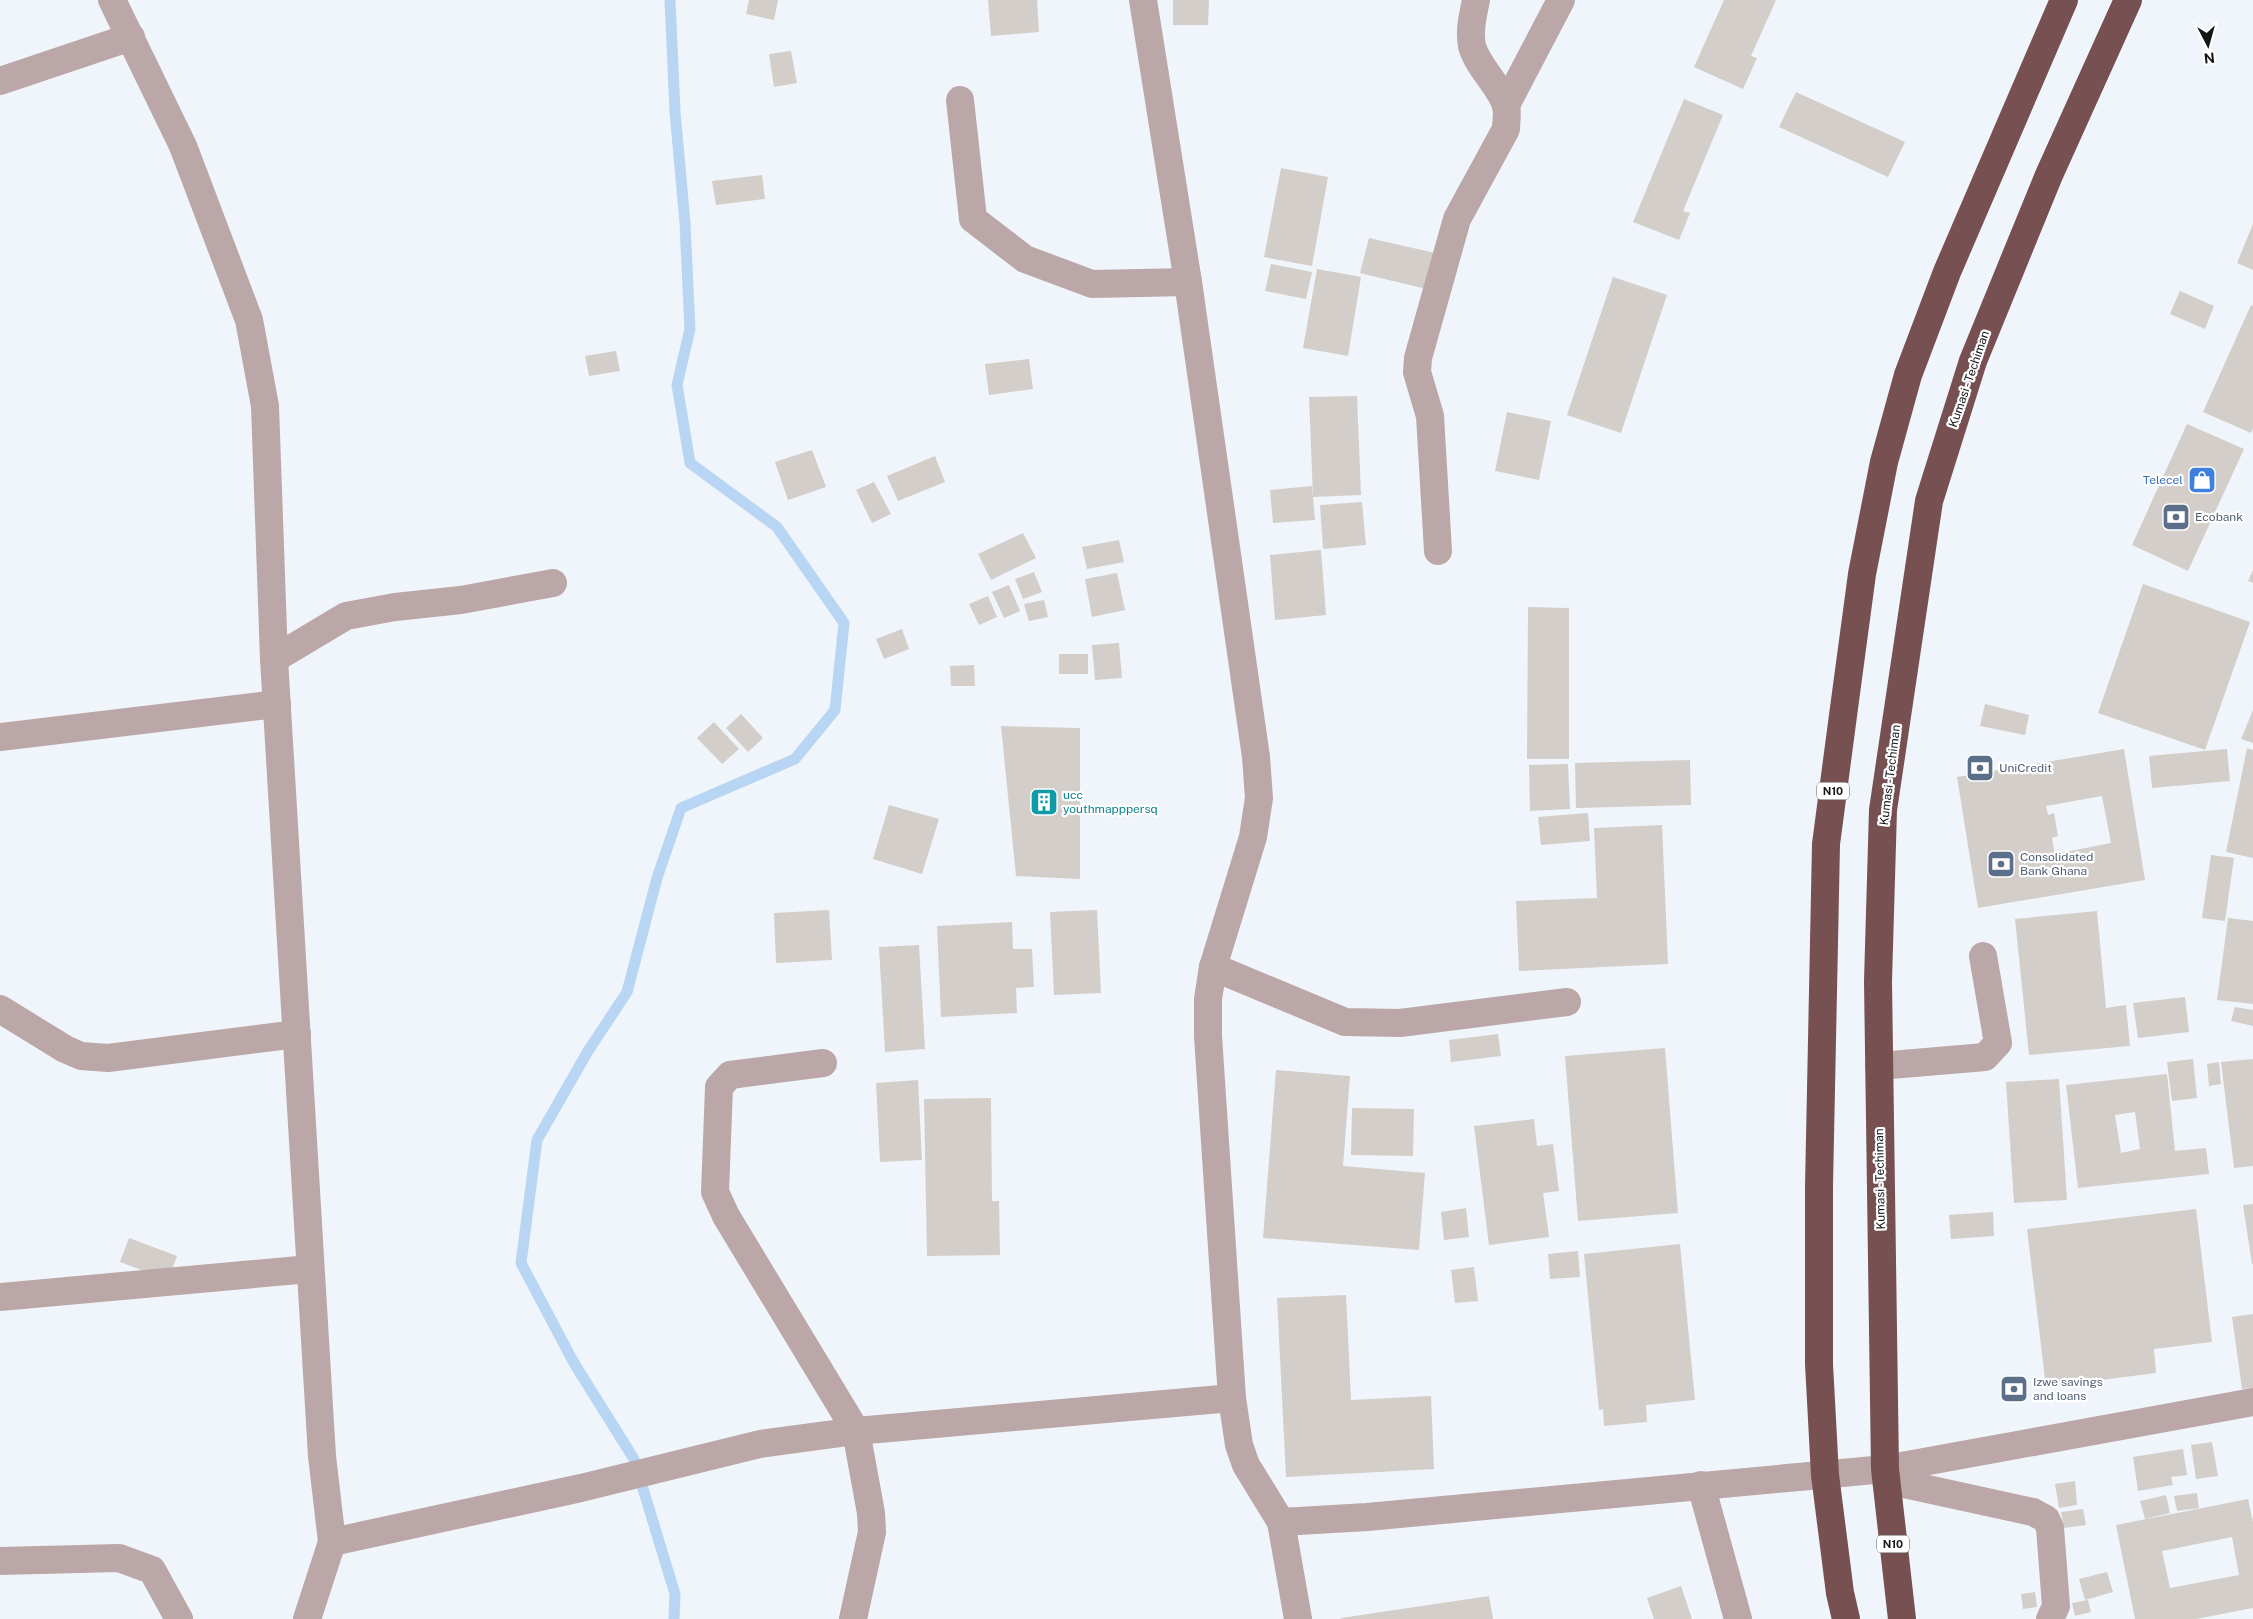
<svg xmlns="http://www.w3.org/2000/svg" width="2253" height="1619" font-family="'Public Sans',sans-serif">
<style>
.lines{fill:none;stroke-linecap:round;stroke-linejoin:round}
.stream{stroke:#b8d6f4;stroke-width:11}
.building{fill:#d3cec9;fill-rule:evenodd}
.minor{stroke:#bba7a7;stroke-width:28}
.highway{stroke:#775052;stroke-width:28}
.labels{text-anchor:middle;stroke-width:4.5;stroke-linejoin:round;paint-order:stroke}
.shield{fill:#fff;stroke:#5a5b5d;stroke-width:1}
.shield-label{font-size:11px;font-weight:bold;fill:#141517}
.street-label{font-size:12px;fill:#141517;stroke:#fff}
.shop-label{font-size:12px;fill:#366cbe;stroke:#fff;text-anchor:end}
.service-label{font-size:12px;fill:#4e5e75;stroke:#fff;text-anchor:start}
.culture-label{font-size:12px;fill:#0d838f;stroke:#fff;text-anchor:start}
</style>
<rect width="100%" height="100%" fill="#f0f5fb"/>
<g class="lines">
<polyline class="stream" points="670,0 675,112 685,223 690,329 677,385 690,463 777,527 844,623 835,710 795,759 681,808 657,878 627,992 588,1051 537,1140 521,1263 574,1363 634,1459 675,1594 674,1619"/>
</g>
<g class="building">
<polygon points="749,0 778,0 774,20 746,14"/>
<polygon points="988,0 1037,0 1039,32 991,36"/>
<polygon points="1173,0 1209,0 1208,25 1173,25"/>
<polygon points="1724,0 1776,0 1751,56 1757,58 1743,89 1694,67"/>
<polygon points="791,51 797,83 774,87 769,54"/>
<polygon points="1796,92 1905,142 1888,177 1779,127"/>
<polygon points="1684,99 1723,115 1683,211 1690,213 1679,240 1633,222"/>
<polygon points="1281,168 1328,177 1312,266 1264,257"/>
<polygon points="762,175 765,199 716,205 712,181"/>
<polygon points="2253,224 2253,270 2237,263"/>
<polygon points="1369,238 1435,253 1426,289 1360,273"/>
<polygon points="1271,264 1312,272 1306,299 1265,291"/>
<polygon points="1317,269 1361,277 1348,356 1303,348"/>
<polygon points="1613,277 1667,295 1621,433 1567,415"/>
<polygon points="2180,291 2214,306 2205,329 2170,314"/>
<polygon points="2251,305 2253,306 2253,428 2251,433 2203,412"/>
<polygon points="616,351 620,371 589,376 585,356"/>
<polygon points="1029,359 1033,389 989,395 985,364"/>
<polygon points="1357,396 1361,495 1313,497 1309,397"/>
<polygon points="1507,412 1551,421 1539,480 1495,471"/>
<polygon points="2187,424 2244,449 2188,571 2132,545"/>
<polygon points="812,450 826,487 788,500 775,462"/>
<polygon points="935,456 945,482 898,501 887,476"/>
<polygon points="874,482 891,514 872,523 856,490"/>
<polygon points="1312,486 1315,520 1273,523 1270,490"/>
<polygon points="1362,502 1366,545 1323,549 1320,505"/>
<polygon points="1023,533 1036,558 991,580 978,554"/>
<polygon points="1119,540 1124,562 1087,569 1082,547"/>
<polygon points="1321,550 1326,615 1275,620 1270,555"/>
<polygon points="2253,570 2253,583 2248,581"/>
<polygon points="1034,572 1042,592 1023,599 1015,579"/>
<polygon points="1117,573 1125,610 1092,617 1085,579"/>
<polygon points="2143,584 2250,622 2205,750 2098,713"/>
<polygon points="1009,585 1020,611 1004,618 992,592"/>
<polygon points="988,596 997,617 979,625 969,604"/>
<polygon points="1044,600 1048,617 1029,621 1024,604"/>
<polygon points="1528,607 1569,608 1569,759 1527,759"/>
<polygon points="902,629 909,649 884,659 876,639"/>
<polygon points="1119,643 1122,678 1095,680 1092,645"/>
<rect x="1059" y="654" width="29" height="20"/>
<polygon points="974,665 975,686 951,686 950,666"/>
<polygon points="1985,704 2029,715 2025,735 1980,726"/>
<polygon points="2253,710 2253,743 2241,739"/>
<polygon points="741,714 763,738 748,752 726,728"/>
<polygon points="714,722 739,749 722,764 697,738"/>
<polygon points="1001,726 1080,728 1080,879 1016,876"/>
<polygon points="2247,748 2253,750 2253,858 2226,852"/>
<path d="M2124,749L2145,880L1978,908L1957,777ZM2102,796L2111,843L2055,854L2052,838L2058,836L2054,813L2048,815L2046,806Z"/>
<polygon points="2227,749 2230,781 2152,788 2149,756"/>
<polygon points="1690,760 1691,805 1576,808 1575,763"/>
<polygon points="1568,764 1570,809 1530,811 1529,765"/>
<polygon points="889,805 939,819 922,874 873,859"/>
<polygon points="1588,813 1590,841 1541,845 1538,817"/>
<polygon points="1662,825 1668,964 1519,971 1516,901 1597,898 1594,828"/>
<polygon points="2211,855 2234,858 2225,921 2202,918"/>
<polygon points="829,910 832,960 776,963 774,913"/>
<polygon points="1097,910 1101,993 1054,995 1050,912"/>
<polygon points="2097,911 2106,1008 2126,1005 2130,1046 2029,1055 2015,919"/>
<polygon points="2228,918 2253,921 2253,1004 2217,1000"/>
<polygon points="1012,922 1013,949 1032,949 1034,987 1016,988 1017,1013 941,1017 937,926"/>
<polygon points="919,945 925,1049 885,1052 879,947"/>
<polygon points="2185,997 2189,1032 2138,1038 2133,1003"/>
<polygon points="2235,1007 2253,1010 2253,1026 2231,1021"/>
<polygon points="1498,1034 1501,1056 1451,1062 1449,1040"/>
<polygon points="1665,1048 1678,1213 1578,1221 1565,1056"/>
<polygon points="2193,1059 2197,1098 2172,1101 2167,1062"/>
<polygon points="2253,1059 2253,1166 2234,1168 2221,1062"/>
<polygon points="2219,1062 2221,1084 2209,1086 2207,1064"/>
<polygon points="1276,1070 1350,1076 1343,1166 1425,1173 1419,1250 1263,1238"/>
<path d="M2167,1074L2175,1151L2206,1148L2209,1174L2078,1188L2066,1085ZM2135,1112L2140,1149L2121,1153L2115,1115Z"/>
<polygon points="2059,1079 2067,1200 2014,1203 2006,1082"/>
<polygon points="918,1080 922,1160 880,1162 876,1083"/>
<polygon points="991,1098 992,1201 999,1201 1000,1255 927,1256 924,1099"/>
<polygon points="1352,1108 1414,1109 1413,1156 1351,1155"/>
<polygon points="1534,1119 1537,1146 1553,1144 1559,1191 1543,1193 1549,1237 1489,1245 1474,1126"/>
<polygon points="2253,1204 2253,1264 2252,1264 2243,1205"/>
<polygon points="1466,1208 1469,1237 1444,1240 1441,1212"/>
<polygon points="2196,1209 2212,1342 2154,1349 2156,1373 2046,1387 2027,1229"/>
<polygon points="1993,1212 1994,1236 1951,1239 1949,1215"/>
<polygon points="129,1238 177,1256 168,1280 120,1262"/>
<polygon points="1680,1244 1695,1400 1646,1405 1647,1422 1604,1426 1603,1409 1599,1410 1584,1254"/>
<polygon points="1578,1251 1580,1277 1550,1279 1548,1254"/>
<polygon points="1474,1267 1478,1301 1455,1303 1451,1270"/>
<polygon points="1346,1295 1351,1400 1431,1396 1434,1469 1286,1477 1277,1298"/>
<polygon points="2253,1314 2253,1388 2242,1389 2232,1317"/>
<polygon points="2212,1442 2218,1476 2196,1479 2191,1445"/>
<polygon points="2183,1449 2187,1475 2171,1477 2173,1485 2138,1491 2133,1457"/>
<polygon points="2075,1481 2077,1505 2059,1508 2055,1484"/>
<polygon points="2197,1493 2199,1508 2177,1511 2174,1496"/>
<polygon points="2166,1495 2170,1513 2145,1519 2140,1501"/>
<path d="M2248,1499L2253,1522V1608L2196,1619H2135L2116,1525ZM2232,1537L2239,1575L2170,1588L2162,1551Z"/>
<polygon points="2083,1509 2086,1525 2064,1528 2061,1512"/>
<polygon points="2107,1572 2113,1592 2085,1600 2079,1579"/>
<polygon points="1681,1586 1692,1619 1654,1619 1647,1598"/>
<polygon points="2035,1592 2037,1607 2023,1609 2021,1594"/>
<polygon points="1489,1596 1493,1619 1341,1619 1341,1618"/>
<polygon points="2088,1600 2091,1612 2075,1616 2072,1603"/>
</g>
<g class="lines">
<g class="minor">
<polyline points="112,0 183,146 249,320 265,406 274,659 322,1456 332,1542 307,1619"/>
<polyline points="1143,0 1188,282 1256,757 1259,798 1253,837 1213,967 1208,999 1208,1036 1232,1398 1239,1445 1246,1465 1281,1522 1367,1517 1885,1469 2253,1402"/>
<polyline points="0,81 131,37"/>
<polyline points="960,100 973,219 1025,259 1092,284 1188,282"/>
<polyline points="1506,105 1561,0"/>
<path d="M1438,551L1430,416L1417,372L1418,358L1457,219L1506,129C1506,122 1508,113 1506,106C1502,88 1478,68 1472,46C1469,30 1473,15 1476,0"/>
<polyline points="274,659 346,616 395,607 461,600 553,583"/>
<polyline points="0,737 277,704"/>
<polyline points="1213,967 1345,1022 1400,1023 1567,1002"/>
<polyline points="0,1009 65,1049 81,1056 108,1058 297,1034"/>
<polyline points="823,1063 730,1075 719,1087 715,1192 726,1216 856,1431 871,1513 872,1532 853,1619"/>
<polyline points="1879,1066 1985,1057 1998,1043 1983,956"/>
<polyline points="0,1297 310,1269"/>
<polyline points="1886,1480 2033,1512 2046,1519 2050,1528 2056,1606 2050,1619"/>
<polyline points="1701,1485 1738,1619"/>
<polyline points="1281,1522 1298,1619"/>
<polyline points="332,1542 581,1488 760,1444 856,1431 1232,1398"/>
<polyline points="0,1561 119,1558 152,1570 179,1619"/>
</g>
<g class="highway">
<polyline points="1846,1619 1840,1593 1825,1475 1819,1364 1819,1187 1826,844 1844,708 1862,574 1884,462 1908,375 1947,272 2064,0"/>
<polyline points="1902,1619 1885,1469 1878,981 1883,810 1929,501 1973,361 2049,175 2128,0"/>
</g>
</g>
<defs>
<symbol id="shop-square" viewBox="-11 -11 22 22"><rect x="-9" y="-9" width="18" height="18" rx="4" fill="#3f7fe0" stroke="#fff"/><path d="M-5-2.5h2.3a2.7 3.5 0 0 1 5.4 0H5L5.5 6h-11ZM-1.5-2.5h3a1.5 2.3 0 0 0-3 0Z" fill="#fff"/></symbol>
<symbol id="bank-square" viewBox="-11 -11 22 22"><rect x="-9" y="-9" width="18" height="18" rx="4" fill="#5c6f8a" stroke="#fff"/><path d="M-6-4H6V4H-6ZM0-2.3a2.3 2.3 0 1 0 0 4.6a2.3 2.3 0 1 0 0-4.6Z" fill="#fff"/></symbol>
<symbol id="building-square" viewBox="-11 -11 22 22"><rect x="-9" y="-9" width="18" height="18" rx="4" fill="#0f9aa8" stroke="#fff"/><path d="M-4-6H4V6H1V3H-1V6H-4ZM-2.5-4.3h1.7v1.8h-1.7ZM.8-4.3h1.7v1.8H.8ZM-2.5-1h1.7V.8h-1.7ZM.8-1h1.7V.8H.8Z" fill="#fff"/></symbol>
</defs>
<g fill-rule="evenodd">
<use href="#shop-square" x="2186" y="464" width="32" height="32"/>
<use href="#bank-square" x="2160" y="501" width="32" height="32"/>
<use href="#bank-square" x="1964" y="752" width="32" height="32"/>
<use href="#building-square" x="1028" y="786" width="32" height="32"/>
<use href="#bank-square" x="1985" y="848" width="32" height="32"/>
<use href="#bank-square" x="1998" y="1373" width="32" height="32"/>
</g>
<g class="labels">
<g class="shield">
<rect x="1817" y="782.5" width="32" height="17" rx="4"/>
<rect x="1877" y="1535.5" width="32" height="17" rx="4"/>
</g>
<g class="shield-label">
<text x="1833" y="795">N10</text>
<text x="1893" y="1548">N10</text>
</g>
<g class="street-label">
<text transform="translate(1969 379) rotate(-71)" y="4">Kumasi - Techiman</text>
<text transform="translate(1890 775) rotate(-83)" y="4">Kumasi - Techiman</text>
<text transform="translate(1880 1179) rotate(-91)" y="4">Kumasi - Techiman</text>
</g>
<g class="shop-label">
<text x="2183" y="484">Telecel</text>
</g>
<g class="service-label">
<text x="2195" y="521">Ecobank</text>
<text x="1999" y="772">UniCredit</text>
<text x="2020" y="861">Consolidated<tspan x="2020" dy="14">Bank Ghana</tspan></text>
<text x="2033" y="1386">Izwe savings<tspan x="2033" dy="14">and loans</tspan></text>
</g>
<g class="culture-label">
<text x="1063" y="799">ucc<tspan x="1063" dy="14">youthmapppersq</tspan></text>
</g>
</g>
<g transform="translate(2208 45) rotate(174)" stroke="#ffffff" stroke-width="4" paint-order="stroke">
<path d="M0-4L9 19L0 12L-9 19Z" fill="#141517"/>
<text y="-8" font-size="14" font-weight="bold" text-anchor="middle" fill="#141517">N</text>
</g>
</svg>
